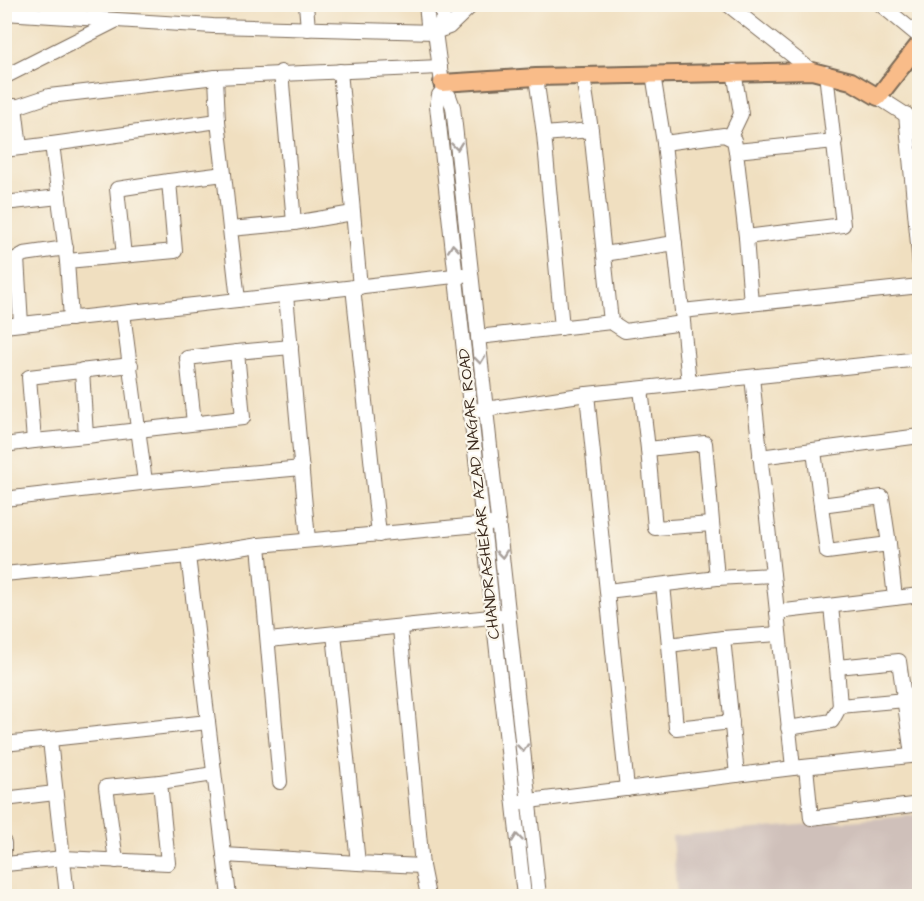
<svg xmlns="http://www.w3.org/2000/svg" width="924" height="901" font-family="'Architects Daughter',sans-serif">
<style>
.industrial{fill:#cfc0ba}
.lines{fill:none;stroke-linecap:round;stroke-linejoin:round}
.minor-casing{stroke:#7a6957;stroke-width:16}
.major-casing{stroke:#7a6957;stroke-width:20}
.minor{stroke:#fff;stroke-width:14}
.major{stroke:#f9bc89;stroke-width:16}
.oneway{stroke:#a79f9a}
.labels{text-anchor:middle;stroke-width:4.5;stroke-linejoin:round;paint-order:stroke}
.street-label{font-size:16px;fill:#3b2a1e;stroke:#fbf7ec}
</style>
<rect width="100%" height="100%" fill="#fbf7ec"/>
<filter id="ink" filterUnits="userSpaceOnUse"><feTurbulence type="fractalNoise" baseFrequency=".0167" numOctaves="2"/><feDisplacementMap in="SourceGraphic" scale="12" xChannelSelector="R" yChannelSelector="G"/><feConvolveMatrix kernelMatrix="1 2 1 2 8 2 1 2 1" color-interpolation-filters="sRGB"/></filter>
<filter id="wash" filterUnits="userSpaceOnUse"><feTurbulence type="fractalNoise" baseFrequency=".008" numOctaves="4" result="noise"/><feDisplacementMap in="SourceGraphic" scale="24" xChannelSelector="R" yChannelSelector="G"/><feGaussianBlur stdDeviation="1.35" result="paint"/><feColorMatrix in="noise" values="0 0 0 0 0 0 0 0 0 0 0 0 0 0 0 0 0 1.4 0 .05"/><feComposite in="paint" operator="in"/></filter>
<g filter="url(#wash)">
<rect width="100%" height="100%" fill="#f0dfc0"/>
<polygon class="industrial" points="919,815 919,896 677,896 672,836"/>
</g>
<g filter="url(#ink)">
<g class="lines">
<defs>
<g id="minor">
<polyline points="306,4 308,29"/>
<polyline points="426,4 428,24 435,32"/>
<polyline points="727,4 812,71"/>
<polyline points="880,4 920,37"/>
<polyline points="4,13 213,26 435,32 449,27 473,4"/>
<polyline points="435,32 443,91 449,96 453,107 539,896"/>
<polyline points="435,32 443,19 442,4"/>
<polyline points="340,71 360,287"/>
<polyline points="281,72 294,223"/>
<polyline points="653,74 664,143 682,311"/>
<polyline points="583,76 591,130"/>
<polyline points="4,77 115,21"/>
<polyline points="216,77 218,121"/>
<polyline points="536,77 544,134"/>
<polyline points="443,91 439,95 437,106 524,896"/>
<polyline points="878,97 920,124"/>
<polyline points="15,106 20,148"/>
<polyline points="4,111 49,96 216,77 440,67"/>
<polyline points="906,114 920,266"/>
<polyline points="730,137 741,114 734,71"/>
<polyline points="664,143 724,135 734,140 736,151"/>
<polyline points="4,150 52,144"/>
<polyline points="224,174 218,121 52,144 67,261 175,251 169,181 224,174 230,229"/>
<polyline points="4,203 59,197"/>
<polyline points="746,237 736,151 835,141"/>
<polyline points="604,254 675,243"/>
<polyline points="124,256 117,189 169,181"/>
<polyline points="67,261 71,319"/>
<polyline points="353,287 379,535"/>
<polyline points="286,295 308,540"/>
<polyline points="238,300 230,229 294,223 353,213"/>
<polyline points="751,304 746,237 843,225 826,73"/>
<polyline points="123,313 145,482"/>
<polyline points="611,322 625,331 683,323"/>
<polyline points="21,324 17,258 24,254 66,248"/>
<polyline points="4,326 463,275"/>
<polyline points="478,337 611,322 591,130 544,134 562,328"/>
<polyline points="82,370 86,436 34,441 29,377 131,365"/>
<polyline points="752,377 777,612"/>
<polyline points="689,384 682,311 920,286"/>
<polyline points="587,394 627,789"/>
<polyline points="479,410 587,394 920,359"/>
<polyline points="194,423 187,358 237,352"/>
<polyline points="86,436 243,418 237,352 291,347"/>
<polyline points="4,445 34,441"/>
<polyline points="648,449 655,528 712,524"/>
<polyline points="814,451 827,552 889,544 895,598"/>
<polyline points="760,457 920,436"/>
<polyline points="4,499 149,482 302,468"/>
<polyline points="821,505 882,497 889,544"/>
<polyline points="259,545 280,782"/>
<polyline points="188,556 229,896"/>
<polyline points="4,574 188,556 259,545 490,524"/>
<polyline points="717,578 773,575"/>
<polyline points="663,585 669,645 723,638 737,775"/>
<polyline points="607,591 717,578 705,443 648,449 641,389"/>
<polyline points="920,595 777,612 793,768 920,755"/>
<polyline points="831,606 837,667 899,661 912,755"/>
<polyline points="400,628 422,866 428,896"/>
<polyline points="334,634 358,863 422,866"/>
<polyline points="723,638 778,634"/>
<polyline points="269,640 500,616"/>
<polyline points="669,645 676,728 732,722"/>
<polyline points="837,667 840,706 905,700"/>
<polyline points="788,728 832,721 840,706"/>
<polyline points="50,740 67,896"/>
<polyline points="4,744 208,722"/>
<polyline points="806,767 811,818 920,804"/>
<polyline points="4,799 55,793"/>
<polyline points="521,802 793,768"/>
<polyline points="4,843 4,852"/>
<polyline points="224,855 358,863"/>
<polyline points="116,861 106,787 160,782"/>
<polyline points="6,864 63,858 168,863 160,782 214,774"/>
</g>
<polyline id="major" points="442,83 536,77 812,71 851,81 878,97 920,43"/>
</defs>
<use href="#minor" class="minor-casing"/>
<use href="#major" class="major-casing"/>
<use href="#minor" class="minor"/>
<use href="#major" class="major"/>
</g>
<defs><path id="oneway-chevron" d="M-2-3.5L2.5 0L-2 3.5" fill="none" stroke-width="1.6" stroke-linecap="round" stroke-linejoin="round" transform="scale(1.5)"/></defs>
<g class="oneway">
<use href="#oneway-chevron" transform="translate(457 146) rotate(84)"/>
<use href="#oneway-chevron" transform="translate(453 248) rotate(-96)"/>
<use href="#oneway-chevron" transform="translate(480 360) rotate(84)"/>
<use href="#oneway-chevron" transform="translate(502 554) rotate(84)"/>
<use href="#oneway-chevron" transform="translate(523 748) rotate(84)"/>
<use href="#oneway-chevron" transform="translate(517 838) rotate(-96)"/>
</g>
</g>
<g class="labels">
<g class="street-label">
<text transform="translate(478 494) rotate(-96)" y="6">CHANDRASHEKAR AZAD NAGAR ROAD</text>
</g>
</g>
<rect width="924" height="901" fill="none" stroke="#fbf7ec" stroke-width="24"/>
</svg>
